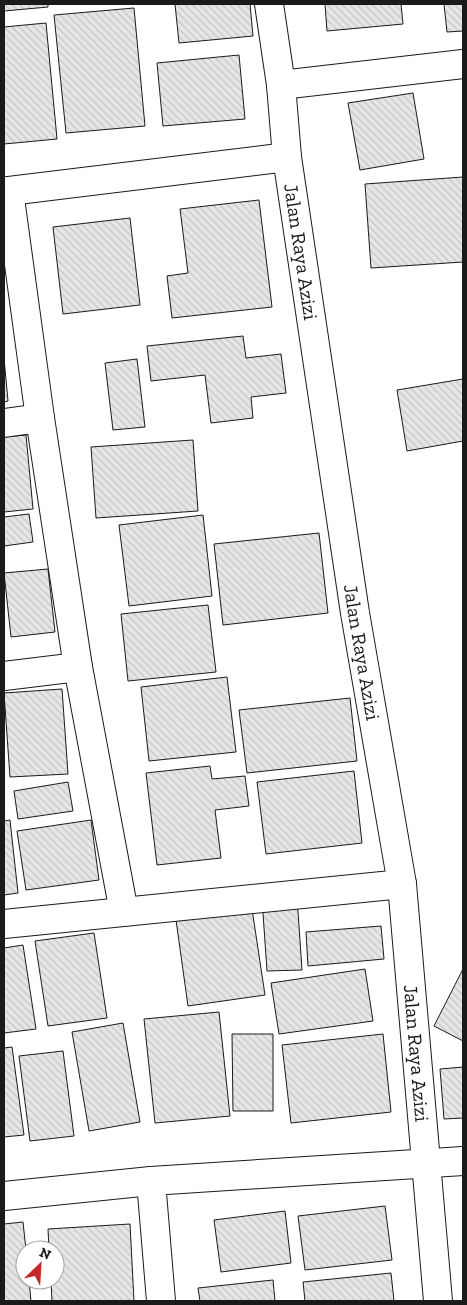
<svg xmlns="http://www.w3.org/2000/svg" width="467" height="1305" font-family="'Zilla Slab',serif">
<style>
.building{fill:url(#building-back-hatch);stroke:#1a1a1a}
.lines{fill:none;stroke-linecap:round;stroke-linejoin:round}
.street-casing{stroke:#1a1a1a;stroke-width:30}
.secondary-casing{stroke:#1a1a1a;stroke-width:30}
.street{stroke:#fff;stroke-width:28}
.secondary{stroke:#fff;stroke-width:28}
.labels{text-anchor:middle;stroke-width:4;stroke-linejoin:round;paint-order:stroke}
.street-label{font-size:20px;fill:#1a1a1a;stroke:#fff}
</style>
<defs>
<pattern id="building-back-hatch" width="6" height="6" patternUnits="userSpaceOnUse" patternTransform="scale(1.25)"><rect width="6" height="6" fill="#e6e6e6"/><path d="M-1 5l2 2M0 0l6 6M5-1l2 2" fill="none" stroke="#c5c5c5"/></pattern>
</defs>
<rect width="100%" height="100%" fill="#fff"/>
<g class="building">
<polygon points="4,4 48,4 48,7 4,11"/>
<polygon points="175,4 250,4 253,36 179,43"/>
<polygon points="325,4 401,4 403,24 327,31"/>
<polygon points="444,4 463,4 463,31 447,32"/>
<polygon points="134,8 145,126 66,133 54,15"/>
<polygon points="46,23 57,139 4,144 4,27"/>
<polygon points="239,55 245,119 163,126 157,63"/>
<polygon points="413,93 424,159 360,170 348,103"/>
<polygon points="463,177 463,262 371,268 365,184"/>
<polygon points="259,200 272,307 172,318 167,276 188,273 180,209"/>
<polygon points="130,218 140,305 63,314 53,227"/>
<polygon points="243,336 246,358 281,354 286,393 251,397 253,418 211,423 205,375 151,381 147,346"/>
<polygon points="4,358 8,401 4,402"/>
<polygon points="137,359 145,427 113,430 105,363"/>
<polygon points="463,379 463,441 407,451 397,390"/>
<polygon points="26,435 33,509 4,512 4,437"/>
<polygon points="193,440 198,511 96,518 91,447"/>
<polygon points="29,514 33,542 4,546 4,517"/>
<polygon points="203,515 212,596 129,606 119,525"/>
<polygon points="319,533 328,613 223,625 214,544"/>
<polygon points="48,569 55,632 11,637 4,573"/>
<polygon points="208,605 216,672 128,681 121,614"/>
<polygon points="227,677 236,752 149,761 141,687"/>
<polygon points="62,689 68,774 10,777 4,693"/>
<polygon points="350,698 357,761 247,773 239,710"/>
<polygon points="210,766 212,779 245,776 249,806 215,810 221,858 157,865 146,773"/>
<polygon points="354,771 362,843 266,854 257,782"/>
<polygon points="68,782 73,811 18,819 14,791"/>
<polygon points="10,820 18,893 4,895 4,821"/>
<polygon points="91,820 99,880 26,890 17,831"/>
<polygon points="297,897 302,970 267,971 262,899"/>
<polygon points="252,909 265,995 188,1006 176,920"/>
<polygon points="381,926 384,959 308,966 306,932"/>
<polygon points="94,933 107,1018 48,1026 35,941"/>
<polygon points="23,945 36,1029 4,1033 4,948"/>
<polygon points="365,969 373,1021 279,1034 271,983"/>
<polygon points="463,969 463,1041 434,1026"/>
<polygon points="219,1012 230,1116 155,1123 144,1019"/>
<polygon points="123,1023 140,1122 89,1131 72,1032"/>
<polygon points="232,1034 273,1034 273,1111 233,1111"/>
<polygon points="383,1034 391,1112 291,1123 282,1045"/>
<polygon points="12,1047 24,1135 4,1137 4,1048"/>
<polygon points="63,1051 74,1136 30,1141 19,1056"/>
<polygon points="463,1067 463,1118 444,1119 440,1069"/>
<polygon points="385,1206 392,1260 305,1270 298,1216"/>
<polygon points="285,1211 291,1263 221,1272 214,1220"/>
<polygon points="23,1222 26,1250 25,1280 29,1280 31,1301 4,1301 4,1224"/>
<polygon points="130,1224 134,1301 52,1301 51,1280 55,1280 55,1250 49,1250 48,1229"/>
<polygon points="391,1273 394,1301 305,1301 303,1282"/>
<polygon points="273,1280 275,1301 200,1301 198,1288"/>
</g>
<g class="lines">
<defs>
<g id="street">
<polyline points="281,85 463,64"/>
<polyline points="9,191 287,157"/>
<polyline points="4,192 9,191 40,418 78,667"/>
<polyline points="4,423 40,418"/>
<polyline points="4,676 78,667 124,912"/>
<polyline points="4,924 402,884"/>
<polyline points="4,1196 151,1181"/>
<polyline points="161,1301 151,1181 463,1161"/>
</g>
<g id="secondary">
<path id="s1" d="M269,4L281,85L287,157L355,613L402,884L438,1301"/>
</g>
</defs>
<use href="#street" class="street-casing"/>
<use href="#secondary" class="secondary-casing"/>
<use href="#street" class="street"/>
<use href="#secondary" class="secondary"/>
</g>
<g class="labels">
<g class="street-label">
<text dy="7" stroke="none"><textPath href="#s1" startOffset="250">Jalan Raya Azizi</textPath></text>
<text dy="7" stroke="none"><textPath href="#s1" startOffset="655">Jalan Raya Azizi</textPath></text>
<text dy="7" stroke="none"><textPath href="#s1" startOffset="1060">Jalan Raya Azizi</textPath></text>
</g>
</g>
<rect width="467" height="1305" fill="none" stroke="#1a1a1a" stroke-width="10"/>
<g transform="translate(40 1265) rotate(25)"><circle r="24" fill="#ffffff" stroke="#a3a3a3"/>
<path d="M0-4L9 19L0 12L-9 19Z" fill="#c62828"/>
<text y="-8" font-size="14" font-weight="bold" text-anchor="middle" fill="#1a1a1a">N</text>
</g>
</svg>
